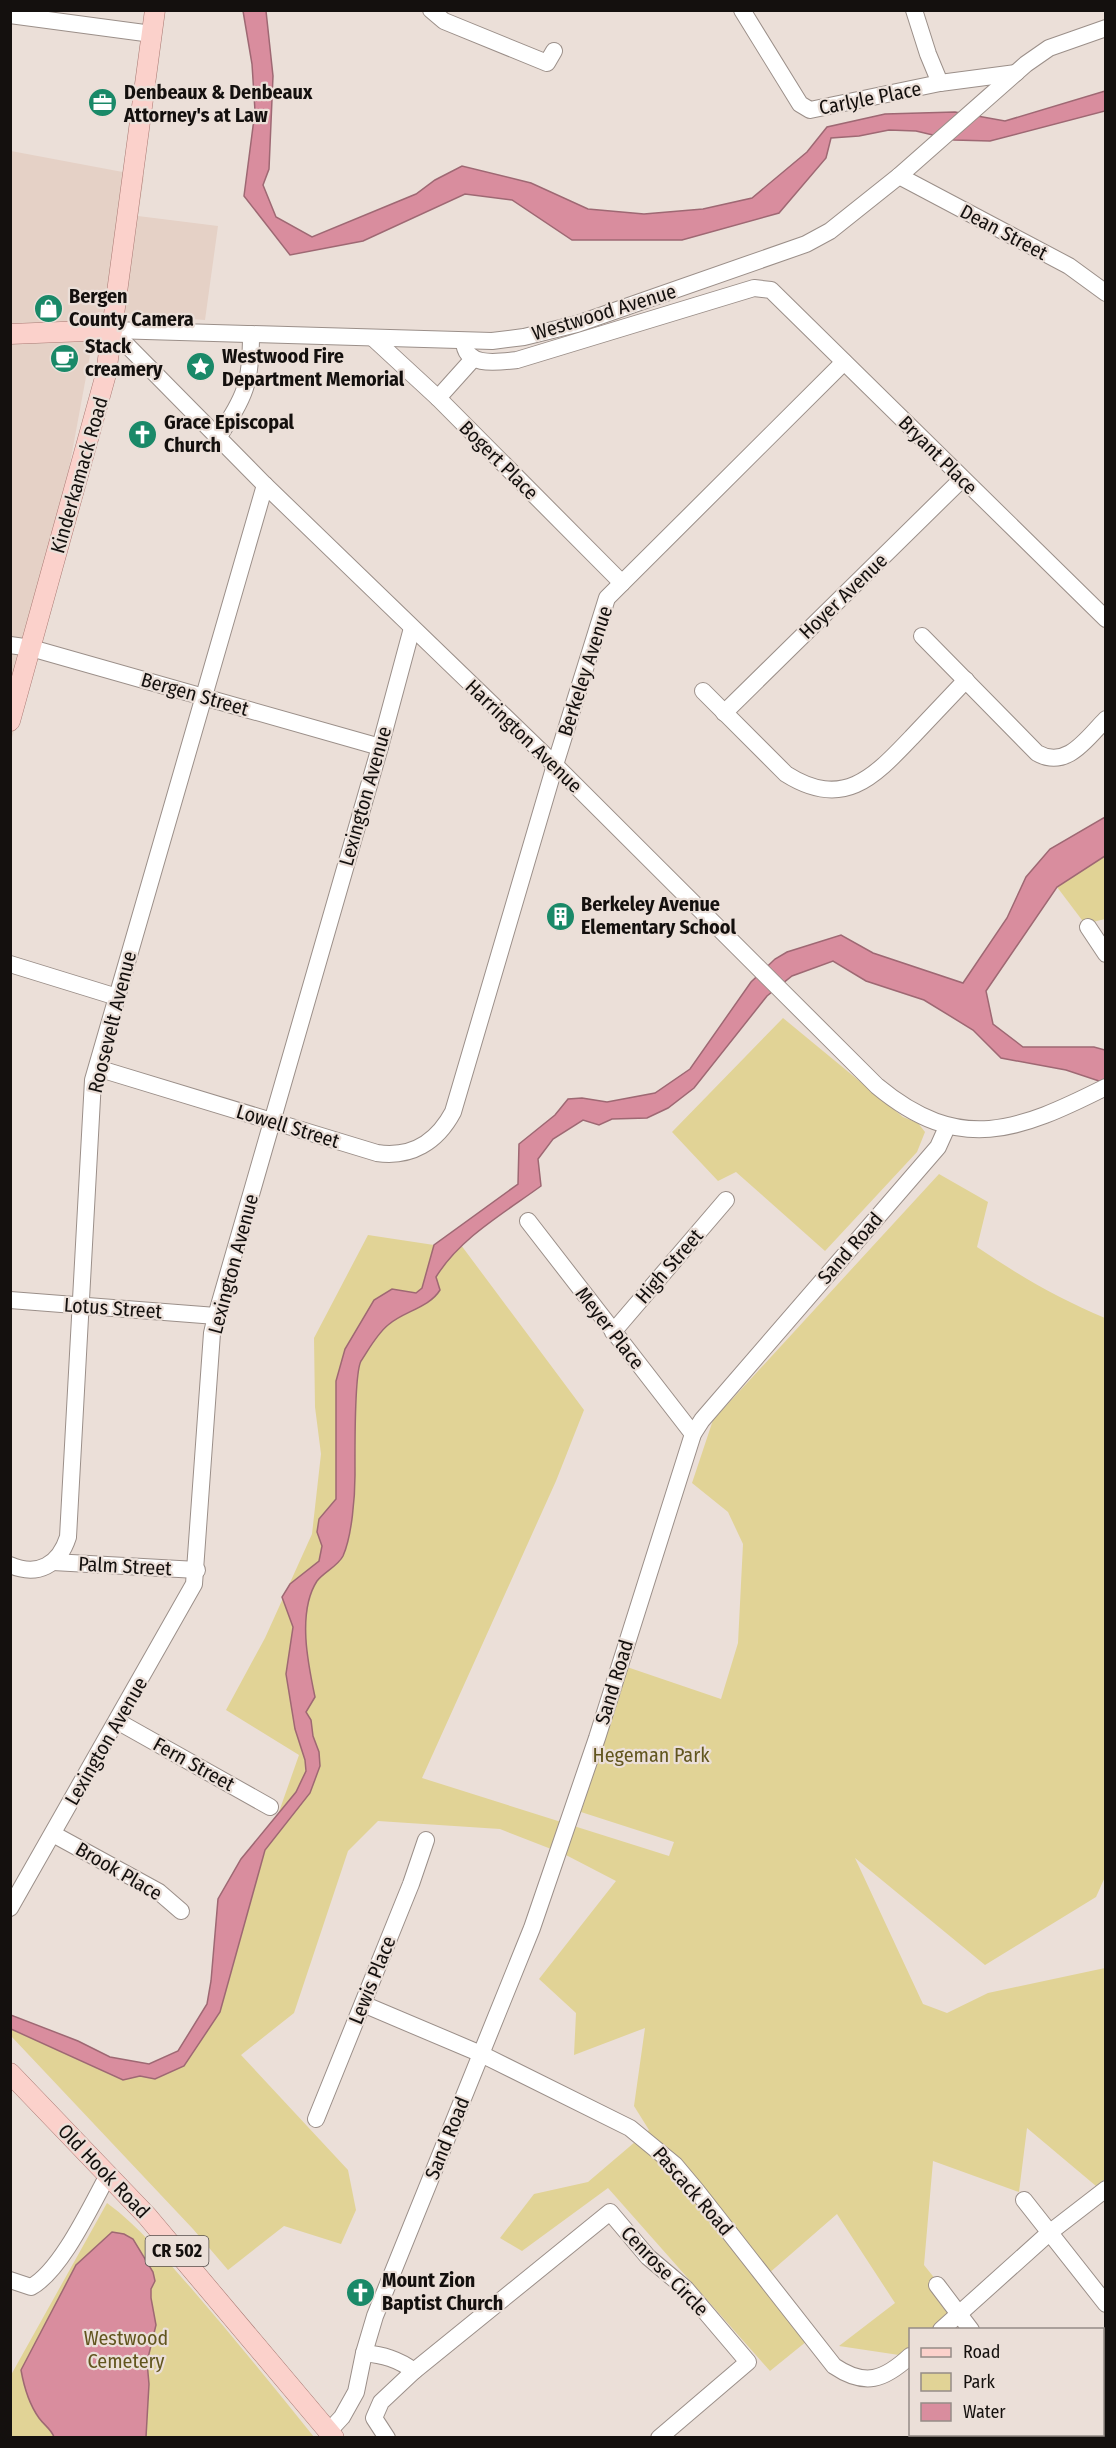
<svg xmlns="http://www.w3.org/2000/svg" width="1116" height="2448" font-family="'Fira Sans Condensed',sans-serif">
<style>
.built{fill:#e5d1c6}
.green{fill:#e1d396}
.water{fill:#d98d9e;stroke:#9e6873;stroke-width:1.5}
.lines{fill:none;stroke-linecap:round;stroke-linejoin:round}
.minor-casing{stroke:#9b8f89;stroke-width:18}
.major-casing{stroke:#a87973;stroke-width:21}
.minor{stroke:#fff;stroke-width:16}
.major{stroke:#fbd1cb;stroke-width:20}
.labels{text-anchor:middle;stroke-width:4.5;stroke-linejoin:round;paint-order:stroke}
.shield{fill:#ebdfd8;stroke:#544e4b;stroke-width:1.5}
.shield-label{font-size:18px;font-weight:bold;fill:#14100e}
.poi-label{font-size:20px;font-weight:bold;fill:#14100e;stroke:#ebdfd8;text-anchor:start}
.street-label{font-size:20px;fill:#14100e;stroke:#ebdfd8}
.park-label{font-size:20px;fill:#61551e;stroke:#ebdfd8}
</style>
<rect width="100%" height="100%" fill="#ebdfd8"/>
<polygon class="built" points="11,151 144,176 138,216 218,226 205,320 98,312 61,512 37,656 11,741"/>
<g class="green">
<polygon points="1105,856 1105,919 1085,924 1057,887"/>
<polygon points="783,1018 903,1117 918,1123 925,1132 917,1152 825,1251 736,1172 718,1181 672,1132"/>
<path d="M939,1174L988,1202L977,1247C1018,1275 1059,1299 1105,1318V1877L1096,1897L985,1965L855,1858L923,2004L947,2013L988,1993L1105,1968V2179L1096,2186L1027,2128L1019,2192L933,2161L924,2265L960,2310L934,2329L910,2330V2347L899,2355L839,2346L895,2303L837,2214L760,2281L807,2341L770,2371L608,2188L522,2251L500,2238L534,2194L588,2182L649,2130L634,2106L645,2028L574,2055L576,2013L539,1979L616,1881L564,1854L500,1829L378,1821L348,1851L294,2013L241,2055L348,2170L356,2210L341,2244L284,2226L228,2270L193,2229L11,2036V2029L123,2080L140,2076L155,2079L220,2012L262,1860L265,1850L286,1821L274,1826L299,1755L226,1710L265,1638L312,1534L321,1454L315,1407L314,1338L368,1235L434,1245H461L584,1410L556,1481L422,1778L669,1856L674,1842L581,1812L627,1667L721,1699L738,1643L743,1544L728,1512L692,1483L713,1420Z"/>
<path d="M107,2203C139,2226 165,2259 191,2288C233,2337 274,2387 314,2437L11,2438V2375Z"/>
</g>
<g class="water">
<polygon points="243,11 266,11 273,76 269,169 263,185 276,217 312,237 416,194 435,180 462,166 531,183 588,209 644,214 703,209 752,198 807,152 827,127 885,114 955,112 1005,121 1105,91 1105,111 990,141 954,140 916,131 889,130 859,136 831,138 826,158 779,213 682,240 572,240 512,200 465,194 363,241 290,255 244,196 255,111 252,64"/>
<path d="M1105,817V856L1057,887L986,991L993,1024L1023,1047H1094L1105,1050V1083L1066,1070L1001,1058L973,1030L924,1000L866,981L833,961L792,976L767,996L694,1088L668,1108L647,1118L612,1119L599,1125L583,1120L553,1139L538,1159L541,1186C504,1213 460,1238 436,1277L440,1290C429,1308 404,1311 388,1325C377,1334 369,1349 361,1361C354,1374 355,1455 355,1475C355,1496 352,1536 343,1556C338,1566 324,1572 317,1581C297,1612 308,1664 315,1697L306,1712L311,1720L313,1736L319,1752L320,1766L310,1793L265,1850L220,2012L184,2066L155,2079L140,2076L123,2080L11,2029V2015L78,2041L110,2057L149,2064L178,2051L207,2004L211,1981L218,1899L241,1859L296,1792L306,1771L305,1760L295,1729L286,1674L293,1627L282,1597L290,1584L319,1561L322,1546L317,1532L319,1519L336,1499V1381L345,1349L374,1300L392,1289L416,1293L422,1288L434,1245L518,1184L519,1144L555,1115L568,1099L582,1098L607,1102L655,1093L690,1069L751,982L775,959L787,952L841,935L873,953L963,983L1007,918L1026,877L1050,849Z"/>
<path d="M112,2232L124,2234L133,2239L153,2272L155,2281L151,2289V2298L156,2325L147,2362L149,2384L146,2437H54C51,2429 44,2425 39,2418C29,2404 24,2387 21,2370L76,2265Z"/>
</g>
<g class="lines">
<defs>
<g id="minor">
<polyline points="431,10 444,21 547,63 554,51"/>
<polyline points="742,10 800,104 810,110 940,83 1016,73"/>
<polyline points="914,10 928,54 940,83"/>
<polyline points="10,15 152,34"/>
<polyline points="899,176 1069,266 1106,293"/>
<path d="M112,330L265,485L555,765L877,1086C960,1155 1018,1131 1106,1087"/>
<polyline points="112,330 492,341 524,337 577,324 806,244 830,231 899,176 1026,64 1049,48 1106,28"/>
<polyline points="373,338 438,398 622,583"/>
<path d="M464,341C465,368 498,362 517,360L754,288L771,290L1106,619"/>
<polyline points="438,398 473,359"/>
<path d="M218,438C245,395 251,386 251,334"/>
<path d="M922,636L1037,753C1067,770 1087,738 1106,719"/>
<polyline points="10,645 31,648 380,747"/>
<path d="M703,691L786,774C843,810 873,778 912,737C930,718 948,699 966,680"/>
<polyline points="724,713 962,479"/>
<polyline points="1088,927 1106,954"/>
<polyline points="10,964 117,997"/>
<path d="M97,1068L377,1153C411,1158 437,1142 453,1112L555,765L607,598L844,362"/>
<polyline points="528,1221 693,1434"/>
<polyline points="10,1300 216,1316"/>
<polyline points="613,1332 726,1200"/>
<polyline points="53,1562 197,1570"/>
<path d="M10,1565C38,1577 59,1565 68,1537L93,1080L265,485"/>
<polyline points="117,1721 270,1807"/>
<polyline points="53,1834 159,1892 181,1911"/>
<polyline points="10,1908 194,1584 212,1333 216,1316 380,747 412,628"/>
<path d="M363,2004L481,2054L630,2128L675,2165L696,2190L834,2366C865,2387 884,2380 910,2356"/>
<polyline points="316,2119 411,1884 426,1840"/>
<polyline points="1024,2200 1106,2304"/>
<path d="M10,2280L31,2287C61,2271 91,2206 108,2175"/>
<polyline points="937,2285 971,2330"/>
<polyline points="941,2330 1049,2233 1106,2189"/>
<path d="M364,2353C383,2355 398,2359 414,2371"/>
<polyline points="329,2431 342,2417 356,2392 364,2353 375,2316 532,1928 597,1738 693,1434 702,1420 938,1147 947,1127"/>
<polyline points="1048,2434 1050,2438"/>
<polyline points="387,2438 374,2418 381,2402 414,2371 610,2212 648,2257 686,2289 748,2362 659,2438"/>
<polyline points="1028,2438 1032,2434"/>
</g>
<g id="major">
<polyline points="10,334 112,330"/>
<polyline points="10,721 106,374 155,10"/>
<polyline points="10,2073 147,2216 334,2438"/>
</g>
</defs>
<use href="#minor" class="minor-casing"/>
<use href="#major" class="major-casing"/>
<use href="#minor" class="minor"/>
<use href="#major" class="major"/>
</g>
<defs>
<symbol id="office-disc" viewBox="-11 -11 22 22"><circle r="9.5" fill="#1a8968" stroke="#ebdfd8"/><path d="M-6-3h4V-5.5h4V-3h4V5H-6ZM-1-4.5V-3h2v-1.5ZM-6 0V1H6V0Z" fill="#fff"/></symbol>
<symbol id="shop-disc" viewBox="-11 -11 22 22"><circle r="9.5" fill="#1a8968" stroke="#ebdfd8"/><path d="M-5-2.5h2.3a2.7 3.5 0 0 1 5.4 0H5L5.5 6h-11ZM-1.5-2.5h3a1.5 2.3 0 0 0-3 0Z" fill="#fff"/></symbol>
<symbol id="cafe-disc" viewBox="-11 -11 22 22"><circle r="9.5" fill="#1a8968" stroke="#ebdfd8"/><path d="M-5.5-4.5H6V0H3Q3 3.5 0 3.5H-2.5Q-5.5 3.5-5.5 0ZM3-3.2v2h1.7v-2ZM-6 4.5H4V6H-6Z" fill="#fff"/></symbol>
<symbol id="sight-disc" viewBox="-11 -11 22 22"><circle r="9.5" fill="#1a8968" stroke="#ebdfd8"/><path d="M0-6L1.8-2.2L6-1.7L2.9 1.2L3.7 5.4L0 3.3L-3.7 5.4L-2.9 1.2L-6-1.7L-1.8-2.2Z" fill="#fff"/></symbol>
<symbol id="church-disc" viewBox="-11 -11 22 22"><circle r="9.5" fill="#1a8968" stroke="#ebdfd8"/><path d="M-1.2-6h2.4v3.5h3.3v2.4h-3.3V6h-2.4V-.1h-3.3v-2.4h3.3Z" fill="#fff"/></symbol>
<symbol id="building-disc" viewBox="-11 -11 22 22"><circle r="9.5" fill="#1a8968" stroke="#ebdfd8"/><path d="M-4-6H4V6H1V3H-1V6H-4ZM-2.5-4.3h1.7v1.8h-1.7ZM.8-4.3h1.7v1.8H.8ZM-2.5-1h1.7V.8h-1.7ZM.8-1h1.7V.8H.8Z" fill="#fff"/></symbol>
</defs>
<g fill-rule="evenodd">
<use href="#office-disc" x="86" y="86" width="33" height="33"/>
<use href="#shop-disc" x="32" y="292" width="33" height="33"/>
<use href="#cafe-disc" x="48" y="342" width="33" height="33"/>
<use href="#sight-disc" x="184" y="350" width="33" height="33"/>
<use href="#church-disc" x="126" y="418" width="33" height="33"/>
<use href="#building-disc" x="544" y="900" width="33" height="33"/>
<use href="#church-disc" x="344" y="2276" width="33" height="33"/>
</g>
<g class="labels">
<rect class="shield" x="145.5" y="2236" width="63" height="30" rx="4.5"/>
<g class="shield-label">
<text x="177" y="2257">CR 502</text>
</g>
<g class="poi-label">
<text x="124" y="99">Denbeaux &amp; Denbeaux<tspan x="124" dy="23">Attorney's at Law</tspan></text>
<text x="69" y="303">Bergen<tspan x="69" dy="23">County Camera</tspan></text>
<text x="85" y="353">Stack<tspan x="85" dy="23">creamery</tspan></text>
<text x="222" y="363">Westwood Fire<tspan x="222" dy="23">Department Memorial</tspan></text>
<text x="164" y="429">Grace Episcopal<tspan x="164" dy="23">Church</tspan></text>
<text x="581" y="911">Berkeley Avenue<tspan x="581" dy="23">Elementary School</tspan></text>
<text x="382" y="2287">Mount Zion<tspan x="382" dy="23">Baptist Church</tspan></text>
</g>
<g class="street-label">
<text transform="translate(870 98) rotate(-11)" y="7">Carlyle Place</text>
<text transform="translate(1004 232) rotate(28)" y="7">Dean Street</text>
<text transform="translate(604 312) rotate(-17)" y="7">Westwood Avenue</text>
<text transform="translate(938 455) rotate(45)" y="7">Bryant Place</text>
<text transform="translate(499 460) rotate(45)" y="7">Bogert Place</text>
<text transform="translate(79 475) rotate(-74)" y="7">Kinderkamack Road</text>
<text transform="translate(843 596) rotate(-44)" y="7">Hoyer Avenue</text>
<text transform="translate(585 671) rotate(-72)" y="7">Berkeley Avenue</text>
<text transform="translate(195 694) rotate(16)" y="7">Bergen Street</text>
<text transform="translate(524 736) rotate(44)" y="7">Harrington Avenue</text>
<text transform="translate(365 796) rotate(-74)" y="7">Lexington Avenue</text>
<text transform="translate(112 1022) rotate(-76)" y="7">Roosevelt Avenue</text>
<text transform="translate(288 1126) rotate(17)" y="7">Lowell Street</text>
<text transform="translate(850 1248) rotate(-49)" y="7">Sand Road</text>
<text transform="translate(233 1264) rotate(-75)" y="7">Lexington Avenue</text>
<text transform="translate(669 1266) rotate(-49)" y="7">High Street</text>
<text transform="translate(113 1308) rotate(4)" y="7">Lotus Street</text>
<text transform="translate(610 1328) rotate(52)" y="7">Meyer Place</text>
<text transform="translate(125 1566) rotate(3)" y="7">Palm Street</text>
<text transform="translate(614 1682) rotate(-73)" y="7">Sand Road</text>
<text transform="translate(106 1741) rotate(-60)" y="7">Lexington Avenue</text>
<text transform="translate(194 1764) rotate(29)" y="7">Fern Street</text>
<text transform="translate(119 1871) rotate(30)" y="7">Brook Place</text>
<text transform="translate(372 1980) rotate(-68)" y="7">Lewis Place</text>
<text transform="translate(447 2138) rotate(-68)" y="7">Sand Road</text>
<text transform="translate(104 2171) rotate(46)" y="7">Old Hook Road</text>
<text transform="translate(693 2191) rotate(49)" y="7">Pascack Road</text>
<text transform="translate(665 2271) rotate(46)" y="7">Cenrose Circle</text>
</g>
<g class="park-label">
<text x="651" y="1762">Hegeman Park</text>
<text x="126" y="2345">Westwood<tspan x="126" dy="23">Cemetery</tspan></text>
</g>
</g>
<rect width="1116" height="2448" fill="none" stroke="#14100e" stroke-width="24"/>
<rect x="909" y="2328" width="195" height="108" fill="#ebdfd8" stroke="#958c87" stroke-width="1.5"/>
<rect x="921" y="2348" width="30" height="9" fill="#fbd1cb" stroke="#958c87" stroke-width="1.5"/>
<text x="963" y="2358" font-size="18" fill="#14100e">Road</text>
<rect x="921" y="2373" width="30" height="18" fill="#e1d396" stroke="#958c87" stroke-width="1.5"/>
<text x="963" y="2388" font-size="18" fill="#14100e">Park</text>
<rect x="921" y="2403" width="30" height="18" fill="#d98d9e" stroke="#958c87" stroke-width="1.5"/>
<text x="963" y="2418" font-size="18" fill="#14100e">Water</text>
</svg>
